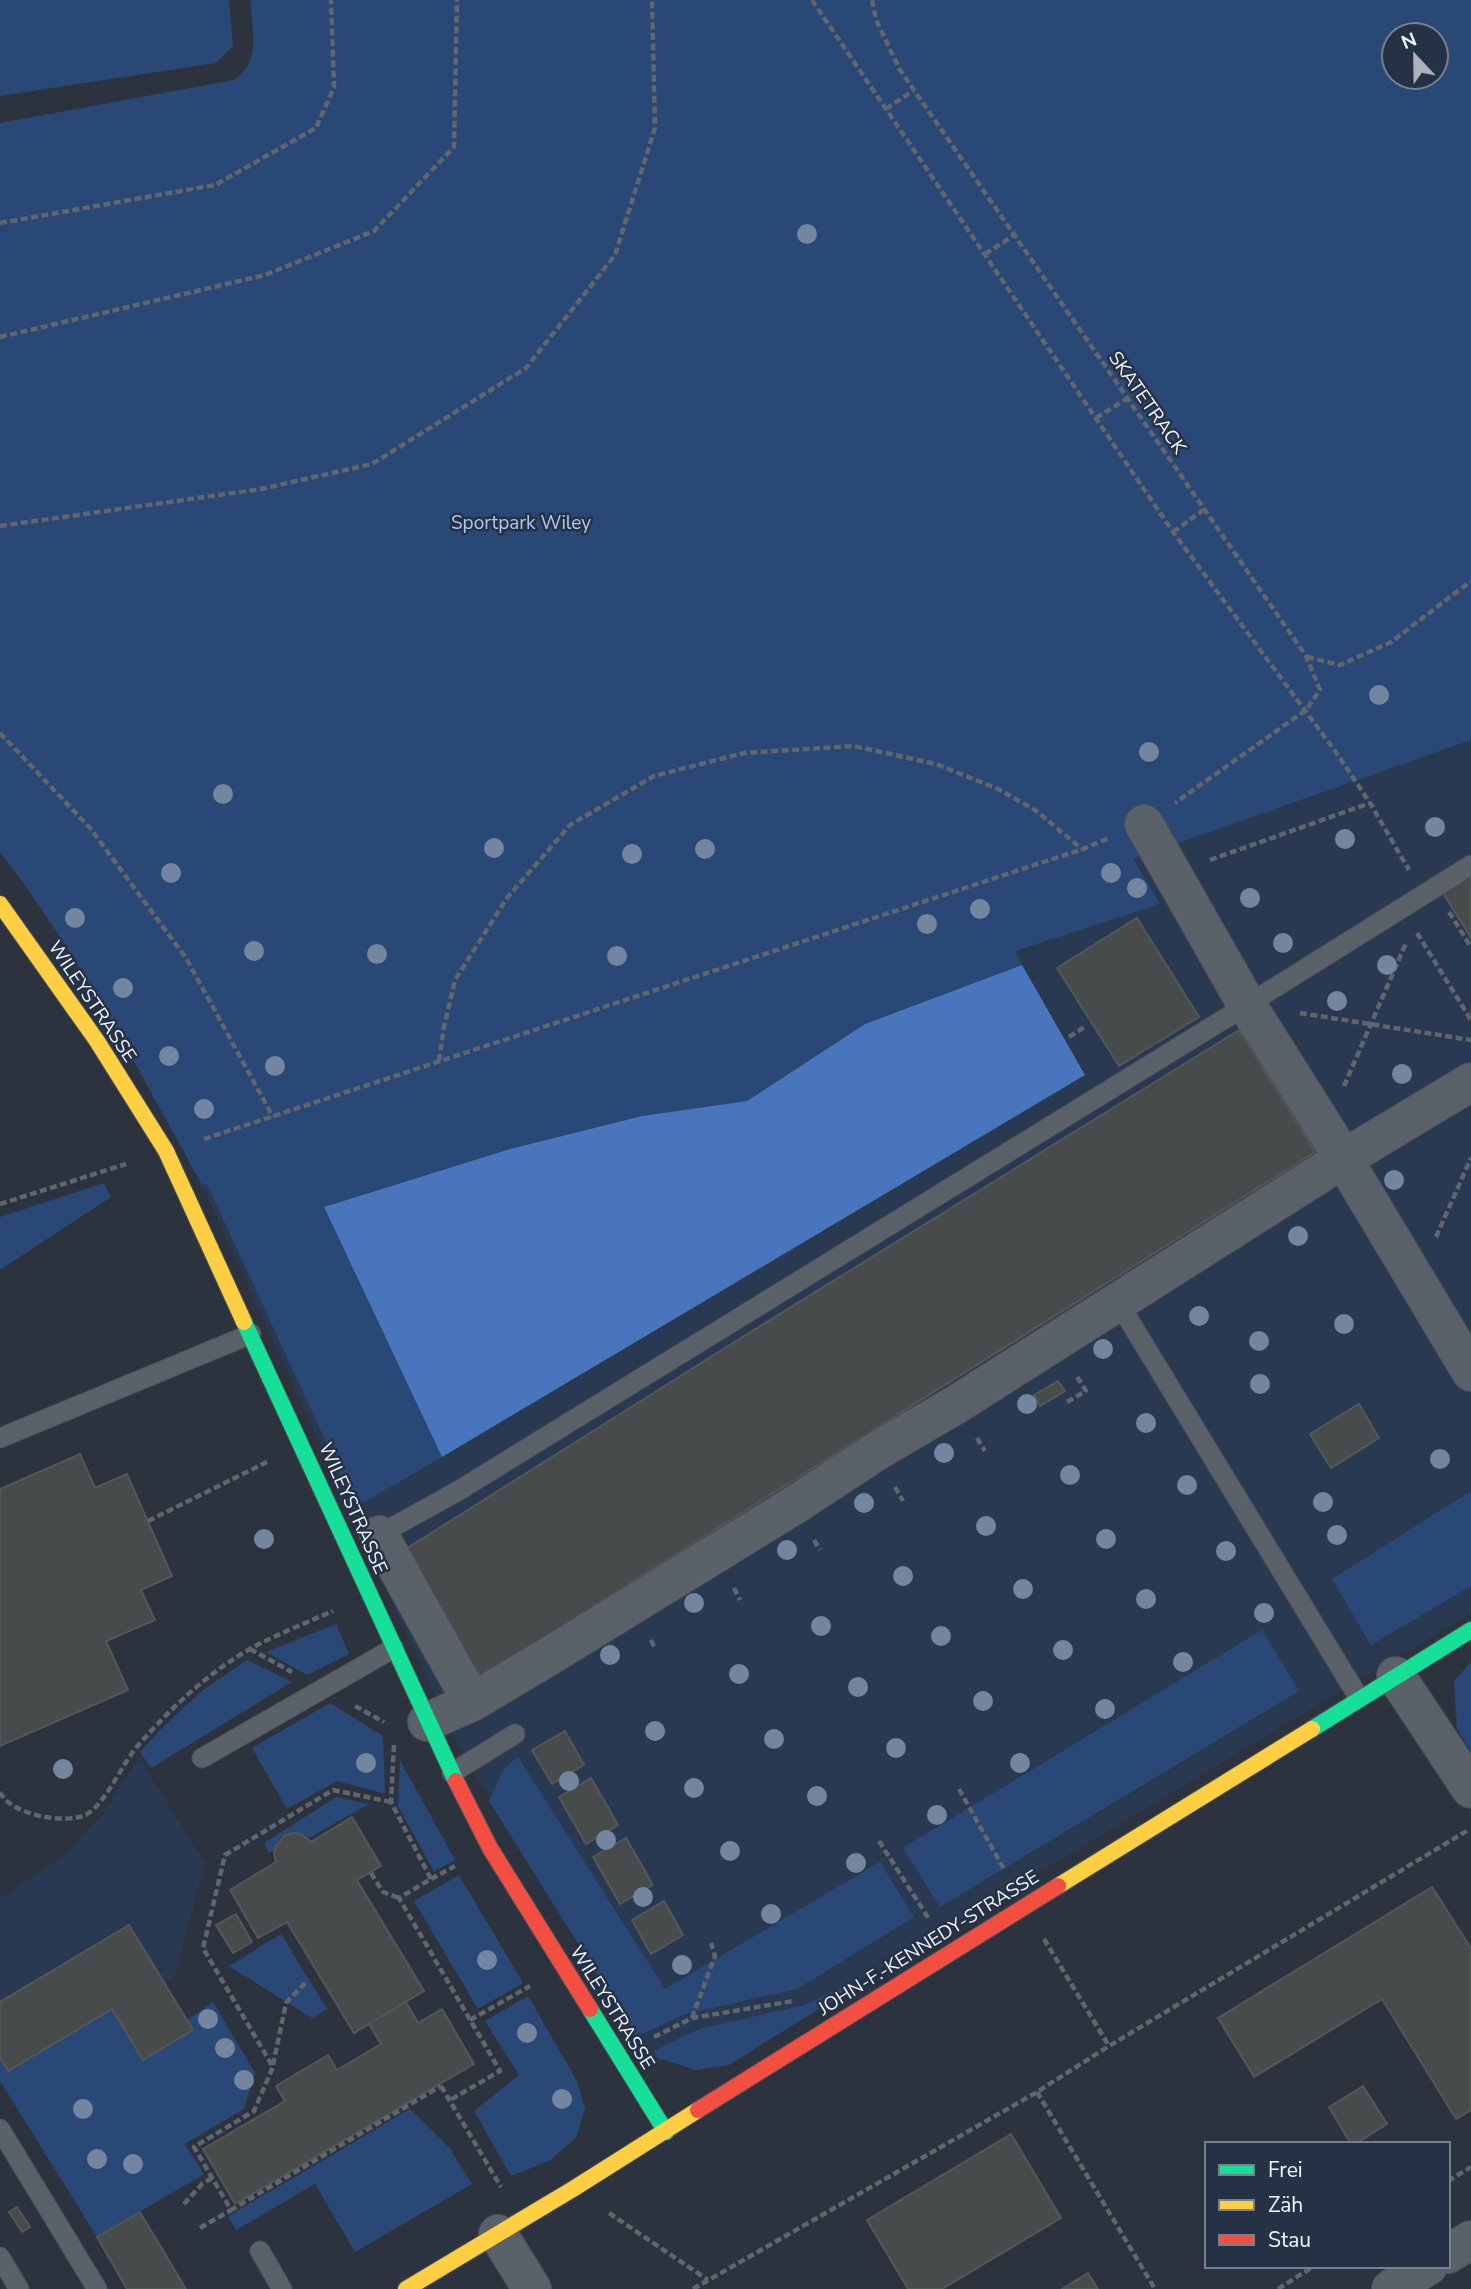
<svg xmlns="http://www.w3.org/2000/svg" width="1471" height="2289" font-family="'Nunito Sans',sans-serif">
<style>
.built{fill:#2a3952}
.green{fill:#2a4875;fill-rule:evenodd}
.water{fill:#4875bb}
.building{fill:#484b4c;stroke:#535757;stroke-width:2}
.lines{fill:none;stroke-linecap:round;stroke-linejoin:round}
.lane-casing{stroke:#4a4f58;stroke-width:21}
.street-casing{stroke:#4a4f58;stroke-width:40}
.fast-casing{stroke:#4a4f58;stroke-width:18}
.slow-casing{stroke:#4a4f58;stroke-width:18}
.jam-casing{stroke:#4a4f58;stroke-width:18}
.path{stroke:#61656d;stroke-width:4.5;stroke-dasharray:7 3.5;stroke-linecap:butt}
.lane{stroke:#5b6169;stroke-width:19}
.street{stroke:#5b6169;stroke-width:38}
.fast{stroke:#16e098;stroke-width:16}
.slow{stroke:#ffcf43;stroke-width:16}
.jam{stroke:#f24e42;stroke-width:16}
.tree{fill:#7485a0}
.labels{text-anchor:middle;stroke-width:5;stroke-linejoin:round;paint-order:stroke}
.street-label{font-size:19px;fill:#f0f5fd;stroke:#253246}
.park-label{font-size:19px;fill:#aec8f0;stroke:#253246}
</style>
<rect width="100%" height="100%" fill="#2d333e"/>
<g class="built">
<polygon points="1471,740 1471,1613 717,2066 651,2059 459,1748 202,1185"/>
<polygon points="139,1758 205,1863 174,1977 165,1984 193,2030 143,2060 112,2009 8,2071 0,2057 0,1899 62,1857 101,1817"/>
</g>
<g class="green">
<polygon points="0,0 229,0 233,46 216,63 0,96"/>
<path d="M250,0H1471V740L1133,859L1160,904L1015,951L1022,965L865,1024L747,1101L642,1116L510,1149L324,1207L442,1457L356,1507L207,1184L202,1185C139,1072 80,955 0,852V123L234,80C262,63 252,28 250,0ZM1394,35H1436V77H1394Z"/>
<polygon points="104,1183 111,1197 0,1270 0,1217"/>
<polygon points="1471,1491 1471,1586 1371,1645 1332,1579"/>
<polygon points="336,1624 349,1654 307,1675 266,1652"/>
<polygon points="1262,1630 1299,1691 940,1907 903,1848"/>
<polygon points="247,1660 292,1682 151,1768 140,1752 168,1722 203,1690"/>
<polygon points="1471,1662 1471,1752 1457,1729 1454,1681"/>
<polygon points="330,1703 383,1736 385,1794 337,1781 287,1809 252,1748"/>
<polygon points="518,1757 665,1989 880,1862 914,1917 797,1989 685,2014 636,2037 489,1801 504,1768"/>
<polygon points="400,1760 455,1860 434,1872 398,1806"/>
<path d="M336,1797L369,1804L309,1838C294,1829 279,1832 274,1850L269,1853L264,1843Z"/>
<polygon points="459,1875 523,1983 478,2009 414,1901"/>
<polygon points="281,1934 327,2009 312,2018 229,1966"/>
<polygon points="847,1984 851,1989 729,2065 696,2070 658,2058 654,2051 699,2029 805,2005"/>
<polygon points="528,1996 577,2081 585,2108 577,2136 551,2160 511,2176 474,2111 519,2075 485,2021"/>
<polygon points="213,2002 255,2073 244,2109 185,2144 204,2174 97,2237 0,2081 0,2057 9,2071 112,2009 143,2060 187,2020"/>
<polygon points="410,2109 449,2147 472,2184 355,2252 315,2184 236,2230 228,2216"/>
</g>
<polygon class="water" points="1022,965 1085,1075 442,1457 324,1207 510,1149 642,1116 747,1101 865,1024"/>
<g class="building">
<polygon points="1471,873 1471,938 1442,891"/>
<polygon points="1137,918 1199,1017 1119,1066 1057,968"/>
<polygon points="1239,1030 1315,1152 481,1677 401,1552 728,1346"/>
<polygon points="1058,1381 1065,1391 1040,1406 1034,1395"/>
<polygon points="1359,1404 1379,1438 1331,1468 1310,1434"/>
<polygon points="80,1454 95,1488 127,1474 172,1576 141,1590 155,1620 106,1641 128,1690 0,1746 0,1489"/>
<polygon points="565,1731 584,1765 552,1784 532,1750"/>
<polygon points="591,1778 618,1825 586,1844 559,1797"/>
<polygon points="352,1817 381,1866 357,1880 424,1991 354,2033 287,1922 258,1938 230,1890 276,1862 274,1853 276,1846 285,1835 293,1833 301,1834 311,1842"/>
<polygon points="626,1838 653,1885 620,1904 593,1857"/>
<polygon points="1432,1887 1471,1948 1471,2110 1456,2119 1382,1999 1254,2077 1218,2018"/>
<polygon points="664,1901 683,1935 651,1954 632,1920"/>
<polygon points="236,1914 252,1942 233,1953 216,1925"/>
<polygon points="129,1925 193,2030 143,2060 112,2009 8,2071 0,2057 0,2002"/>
<polygon points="406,2002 418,2023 442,2009 474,2064 235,2204 203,2149 285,2101 276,2086 328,2055 337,2070 381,2044 369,2024"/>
<polygon points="1363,2086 1387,2124 1355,2144 1351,2144 1329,2107"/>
<polygon points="1011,2134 1061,2218 942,2289 908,2289 867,2220"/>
<polygon points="17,2207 30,2227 22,2232 9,2212"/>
<polygon points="140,2212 186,2289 127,2289 97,2237"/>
<polygon points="1088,2273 1098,2289 1062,2289"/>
</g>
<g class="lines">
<defs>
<g id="lane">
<polyline points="1118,1302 1359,1698"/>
<polyline points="0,1438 251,1334"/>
<polyline points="373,1538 458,1491 1247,1005 1471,865"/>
<polyline points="202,1758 394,1648"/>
<polyline points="452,1773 515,1734"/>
<polyline points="0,2129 97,2289"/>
<polyline points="260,2251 282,2289"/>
<polyline points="0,2257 19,2289"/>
</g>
<g id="street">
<polyline points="1144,824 1247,1005 1329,1135 1471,1372"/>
<polyline points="379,1535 472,1702"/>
<polyline points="1396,1676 1471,1789"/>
<polyline points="427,1722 472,1702 546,1658 793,1506 877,1451 957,1404 1343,1159 1471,1082"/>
<polyline points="498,2234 532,2289"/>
<polyline points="1448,2254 1471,2240"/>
<polyline points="1391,2289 1428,2266"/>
</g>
<g id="fast">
<polyline points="244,1322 456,1781"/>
<polyline points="1312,1729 1471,1630"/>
<polyline points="590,2009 666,2132"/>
</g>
<g id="slow">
<polyline points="0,904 97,1041 166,1151 244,1322"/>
<polyline points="1058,1886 1312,1729"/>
<polyline points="406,2289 573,2189 698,2110"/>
</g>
<g id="jam">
<polyline points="456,1781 490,1848 590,2009"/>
<polyline points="698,2110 1058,1886"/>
</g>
</defs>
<use href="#lane" class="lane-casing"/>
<use href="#street" class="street-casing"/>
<use href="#fast" class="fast-casing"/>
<use href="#slow" class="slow-casing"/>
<use href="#jam" class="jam-casing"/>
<g class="path">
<polyline points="812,0 1173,532 1338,755 1370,803 1409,870"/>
<polyline points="872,0 876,20 900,70 1306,656 1320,690 1306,710 1175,803"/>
<polyline points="886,109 914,90"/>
<polyline points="0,223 215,185 316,128 334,87 331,0"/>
<polyline points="985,254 1016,234"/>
<polyline points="0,337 265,275 374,231 454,147 457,0"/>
<polyline points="1096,418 1128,398"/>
<polyline points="0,526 261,489 372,464 526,368 615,255 655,128 652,0"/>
<polyline points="1173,532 1205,509"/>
<polyline points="1307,657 1340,665 1391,642 1471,581"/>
<polyline points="0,733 90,828 186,958 273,1117"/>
<polyline points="1210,860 1370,803"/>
<polyline points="1449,912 1471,947"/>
<polyline points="1417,933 1471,1020"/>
<polyline points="1300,1013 1471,1040"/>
<polyline points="1069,1037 1086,1026"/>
<polyline points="439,1061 444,1027 455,980 507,898 570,825 654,776 744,753 854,746 936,764 998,789 1035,810 1082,849"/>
<polyline points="1344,1086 1406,943"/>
<polyline points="204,1139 1083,849 1109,838"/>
<polyline points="0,1204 126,1164"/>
<polyline points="1436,1237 1471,1158"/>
<polyline points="1067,1402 1086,1391 1076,1375"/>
<polyline points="977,1438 985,1451"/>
<polyline points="895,1487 903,1501"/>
<polyline points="148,1521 267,1462"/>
<polyline points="814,1540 820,1550"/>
<polyline points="734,1588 740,1600"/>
<polyline points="651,1640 655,1649"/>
<polyline points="250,1649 292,1672"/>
<polyline points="355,1706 384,1722"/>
<polyline points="394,1745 391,1802 431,1879 399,1898 500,2071 450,2100"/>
<polyline points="959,1789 1005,1871"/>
<path d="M0,1792C9,1814 67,1826 87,1814C107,1802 123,1761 141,1742C173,1706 208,1673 250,1649C277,1634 306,1623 333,1611"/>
<polyline points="391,1802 333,1790 225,1855 203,1948 273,2067 254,2111 194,2147 231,2210 441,2086"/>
<polyline points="879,1841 929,1919"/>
<polyline points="371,1873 383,1892 399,1898"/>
<polyline points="431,1879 455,1866"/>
<polyline points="1044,1939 1109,2046"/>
<polyline points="692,2018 715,1956 711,1943"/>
<polyline points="470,2020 530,1986"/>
<polyline points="654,2037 692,2018 793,2001"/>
<polyline points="273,2065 286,2003 307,1981"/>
<polyline points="441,2086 501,2187"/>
<polyline points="1037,2092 1155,2289"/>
<polyline points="1448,2181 1471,2167"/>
<polyline points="184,2204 202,2184 212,2178"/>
<polyline points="609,2213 708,2280"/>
<polyline points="200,2228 231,2210"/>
<polyline points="693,2289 1037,2092 1109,2046 1470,1829"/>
<polyline points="1278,2289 1314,2266"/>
</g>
<use href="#lane" class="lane"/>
<use href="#street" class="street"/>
<use href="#fast" class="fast"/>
<use href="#slow" class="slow"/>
<use href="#jam" class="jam"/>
</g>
<g class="tree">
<circle cx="807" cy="234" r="10"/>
<circle cx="1379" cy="695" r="10"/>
<circle cx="1149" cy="752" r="10"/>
<circle cx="223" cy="794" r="10"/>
<circle cx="1435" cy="827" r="10"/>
<circle cx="1345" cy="839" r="10"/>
<circle cx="494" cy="848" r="10"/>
<circle cx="705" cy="849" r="10"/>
<circle cx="632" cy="854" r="10"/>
<circle cx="171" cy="873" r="10"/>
<circle cx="1111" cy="873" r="10"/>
<circle cx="1137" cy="888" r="10"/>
<circle cx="1250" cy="898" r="10"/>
<circle cx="980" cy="909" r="10"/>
<circle cx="75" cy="918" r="10"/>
<circle cx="927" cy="924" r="10"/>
<circle cx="1283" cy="943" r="10"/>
<circle cx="254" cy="951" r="10"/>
<circle cx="377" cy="954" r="10"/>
<circle cx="617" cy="956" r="10"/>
<circle cx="1387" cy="965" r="10"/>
<circle cx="123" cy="988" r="10"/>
<circle cx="1337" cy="1001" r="10"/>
<circle cx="169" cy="1056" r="10"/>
<circle cx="275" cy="1066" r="10"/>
<circle cx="1402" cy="1074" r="10"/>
<circle cx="204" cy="1109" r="10"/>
<circle cx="1394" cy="1180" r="10"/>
<circle cx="1298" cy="1236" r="10"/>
<circle cx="1199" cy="1316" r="10"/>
<circle cx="1344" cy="1324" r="10"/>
<circle cx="1259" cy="1341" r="10"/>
<circle cx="1103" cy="1349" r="10"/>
<circle cx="1260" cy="1384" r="10"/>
<circle cx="1027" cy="1404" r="10"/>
<circle cx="1146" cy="1423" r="10"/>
<circle cx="944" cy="1453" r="10"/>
<circle cx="1440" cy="1459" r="10"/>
<circle cx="1070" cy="1475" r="10"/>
<circle cx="1187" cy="1485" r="10"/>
<circle cx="1323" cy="1502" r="10"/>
<circle cx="864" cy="1503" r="10"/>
<circle cx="986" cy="1526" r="10"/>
<circle cx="1337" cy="1535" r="10"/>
<circle cx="264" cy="1539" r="10"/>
<circle cx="1106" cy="1539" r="10"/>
<circle cx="787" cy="1550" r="10"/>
<circle cx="1226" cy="1551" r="10"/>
<circle cx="903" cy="1576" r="10"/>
<circle cx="1023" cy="1589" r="10"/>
<circle cx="1146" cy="1599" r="10"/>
<circle cx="694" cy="1603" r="10"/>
<circle cx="1264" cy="1613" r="10"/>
<circle cx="821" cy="1626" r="10"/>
<circle cx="941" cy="1636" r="10"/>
<circle cx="1063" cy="1650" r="10"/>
<circle cx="610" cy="1655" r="10"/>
<circle cx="1183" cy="1662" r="10"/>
<circle cx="739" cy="1674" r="10"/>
<circle cx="858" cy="1687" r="10"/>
<circle cx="983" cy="1701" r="10"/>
<circle cx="1105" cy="1709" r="10"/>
<circle cx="655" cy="1731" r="10"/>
<circle cx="774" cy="1739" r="10"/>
<circle cx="896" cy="1748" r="10"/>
<circle cx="366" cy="1763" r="10"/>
<circle cx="1020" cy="1763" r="10"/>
<circle cx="63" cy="1769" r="10"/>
<circle cx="569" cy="1781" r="10"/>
<circle cx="694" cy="1788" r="10"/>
<circle cx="817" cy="1796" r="10"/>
<circle cx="937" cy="1815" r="10"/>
<circle cx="606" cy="1840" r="10"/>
<circle cx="730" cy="1851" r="10"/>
<circle cx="856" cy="1863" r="10"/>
<circle cx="643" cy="1897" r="10"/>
<circle cx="771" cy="1914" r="10"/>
<circle cx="487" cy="1960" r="10"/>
<circle cx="682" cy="1965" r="10"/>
<circle cx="208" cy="2019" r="10"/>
<circle cx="527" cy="2033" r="10"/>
<circle cx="225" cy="2048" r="10"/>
<circle cx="244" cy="2080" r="10"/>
<circle cx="562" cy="2099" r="10"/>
<circle cx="83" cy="2109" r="10"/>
<circle cx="97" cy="2159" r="10"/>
<circle cx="133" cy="2164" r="10"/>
</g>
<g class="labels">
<g class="street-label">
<text transform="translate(1148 402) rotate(55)" y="7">SKATETRACK</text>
<text transform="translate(93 1001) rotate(56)" y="7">WILEYSTRASSE</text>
<text transform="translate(354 1508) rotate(66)" y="7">WILEYSTRASSE</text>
<text transform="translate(928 1942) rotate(-32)" y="7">JOHN-F.-KENNEDY-STRASSE</text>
<text transform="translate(613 2007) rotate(58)" y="7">WILEYSTRASSE</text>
</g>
<g class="park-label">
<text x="521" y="529">Sportpark Wiley</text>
</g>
</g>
<rect x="1205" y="2142" width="245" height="126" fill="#253246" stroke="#76808f" stroke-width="2"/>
<rect x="1219" y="2165" width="35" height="10" fill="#16e098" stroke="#76808f" stroke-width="2"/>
<text x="1268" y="2177" font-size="21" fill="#f0f5fd">Frei</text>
<rect x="1219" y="2200" width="35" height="10" fill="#ffcf43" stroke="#76808f" stroke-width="2"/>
<text x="1268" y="2212" font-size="21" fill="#f0f5fd">Zäh</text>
<rect x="1219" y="2235" width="35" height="10" fill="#f24e42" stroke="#76808f" stroke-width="2"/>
<text x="1268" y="2247" font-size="21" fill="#f0f5fd">Stau</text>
<g transform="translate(1415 56) rotate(338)"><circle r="33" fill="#253246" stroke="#76808f" stroke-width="2"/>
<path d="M0-5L12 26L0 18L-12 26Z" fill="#acb1ba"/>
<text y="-10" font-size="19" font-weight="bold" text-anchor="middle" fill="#f0f5fd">N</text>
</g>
</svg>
